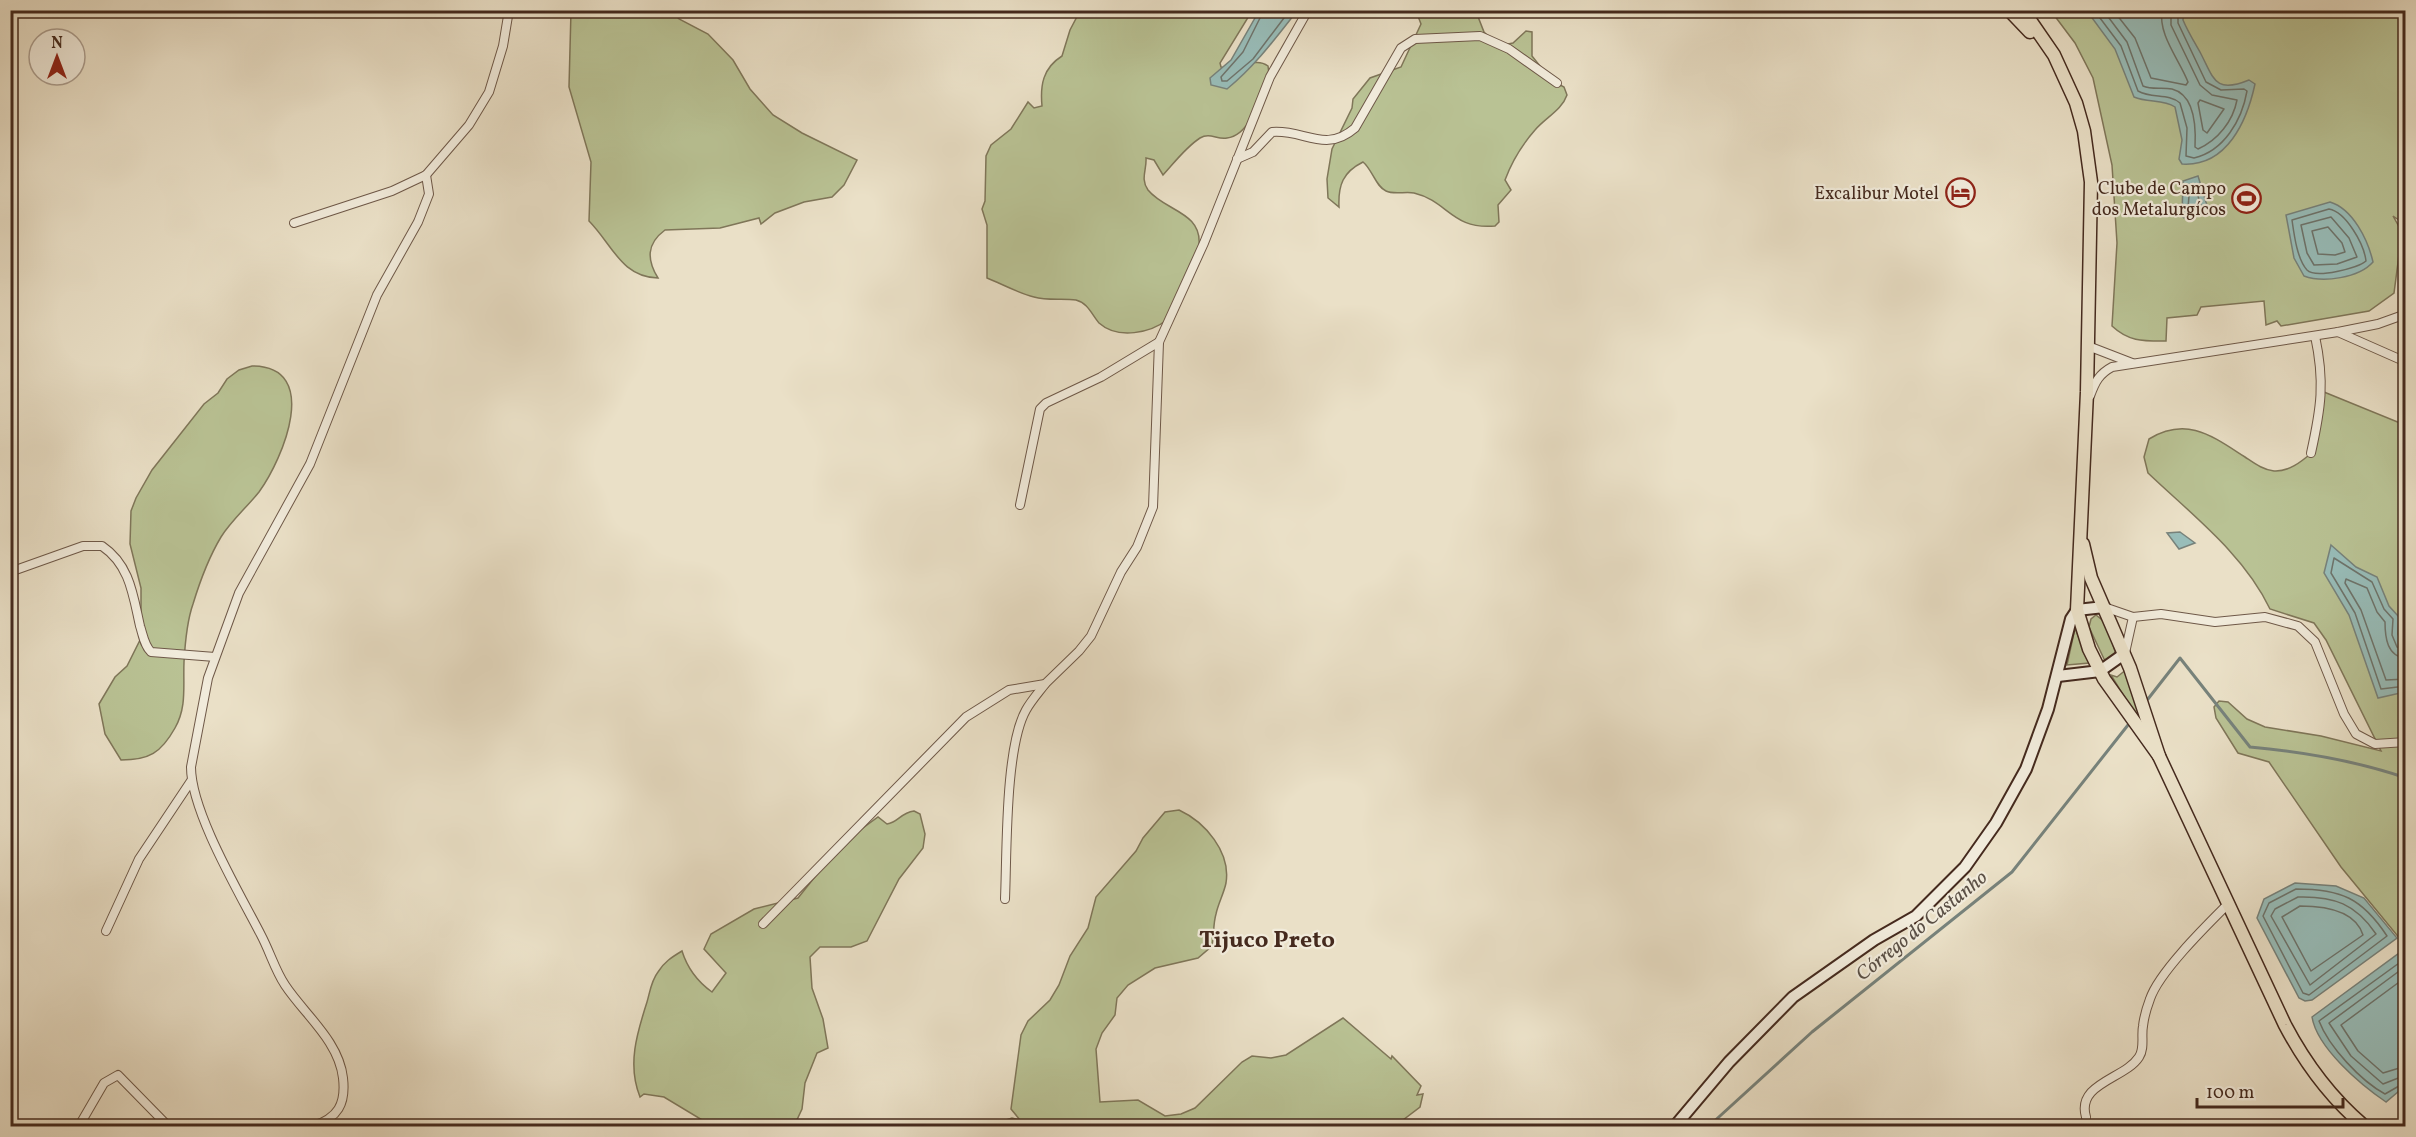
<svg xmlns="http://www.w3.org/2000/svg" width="2416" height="1137" font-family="Vollkorn,serif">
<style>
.green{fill:#b9c294;stroke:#7f7659;stroke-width:1.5}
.water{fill:#98bdb9;stroke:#77827b;stroke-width:1.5}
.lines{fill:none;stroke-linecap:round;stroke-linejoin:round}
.shore{stroke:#6e746c;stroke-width:1.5}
.stream{stroke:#77827b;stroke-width:3}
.minor-casing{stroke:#6e5848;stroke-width:10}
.secondary-casing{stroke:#452a1e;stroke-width:14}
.primary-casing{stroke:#452a1e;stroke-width:15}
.minor{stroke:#f1ebdb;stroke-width:8}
.secondary{stroke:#f1ebdb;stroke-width:10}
.primary{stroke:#eae0c7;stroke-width:12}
.labels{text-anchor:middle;stroke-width:4.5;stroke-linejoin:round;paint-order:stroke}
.poi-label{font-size:18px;fill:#452a1e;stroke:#f1ebdb;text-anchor:end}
.water-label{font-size:20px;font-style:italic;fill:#5a4f45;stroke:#f1ebdb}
.district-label{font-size:24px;font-weight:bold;fill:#452a1e;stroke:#f1ebdb}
</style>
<rect width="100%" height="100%" fill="#eae0c7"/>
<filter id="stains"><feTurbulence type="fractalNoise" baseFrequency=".00333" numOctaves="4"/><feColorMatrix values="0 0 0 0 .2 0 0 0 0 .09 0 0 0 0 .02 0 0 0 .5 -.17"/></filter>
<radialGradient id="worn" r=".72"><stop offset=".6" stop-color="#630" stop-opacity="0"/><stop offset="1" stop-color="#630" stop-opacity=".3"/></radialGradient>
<g class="green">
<path d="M571,11H671L679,19L708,34L733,60L750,89L773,115L802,133L857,160L844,185L832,197L804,202L775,213L761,224L759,218L720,228L665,230C646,244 647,260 658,278C621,277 612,244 589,221L591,162L569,87Z"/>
<path d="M1080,11H1252L1220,63L1221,67C1236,74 1253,55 1268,66L1269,74C1261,93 1252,135 1227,138C1217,140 1210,132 1200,138C1186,147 1174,163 1163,175L1154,160L1146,158C1147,169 1140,179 1148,190C1165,211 1202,212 1199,245L1168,319C1151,333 1118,340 1099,323C1092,315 1088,303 1076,300C1063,298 1048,301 1034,297C1018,293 1002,284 987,278V225L982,209L985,201L986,156L991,145L1011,129L1028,102L1034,108L1042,106C1040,85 1043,68 1062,56L1070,30Z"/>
<path d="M1416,11H1479L1477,14L1484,32L1498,46L1513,43L1526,31L1532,32V56L1551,80L1564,87L1567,95C1562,110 1545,118 1535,130C1521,146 1512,161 1505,180L1511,190L1498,205L1499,222L1495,226C1452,230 1448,201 1414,193C1406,191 1394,195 1386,191C1376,187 1372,169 1363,162C1343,172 1338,185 1339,207L1328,198L1327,179L1332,149L1352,108L1353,99L1370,78L1401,67L1421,24Z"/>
<path d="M2051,11H2405L2406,225L2393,216L2402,232L2394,293L2369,311L2281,326L2277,321L2266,325L2264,301L2201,307L2197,315L2167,318L2166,341C2144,341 2129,342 2112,326L2117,243L2112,165L2093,78L2075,43Z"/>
<path d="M252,366C322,366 283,459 259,492C247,507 231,521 221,537C209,557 200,581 193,604C187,621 185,644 184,662C183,686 187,707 175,728C161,753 149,760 121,760L105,734L99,704L115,677L127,666L141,638V588L130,544L131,511L136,498L152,470L204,404L218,393L227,379L239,370Z"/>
<path d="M2324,392L2405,425V945L2341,867L2269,762L2238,753L2216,718L2214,707L2219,701L2228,702L2247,719L2265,727L2321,736L2381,751L2326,640L2314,623L2270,609C2244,554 2191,514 2148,473L2144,457L2149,439C2187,416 2212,436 2245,457C2254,463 2263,470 2274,471C2290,472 2303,460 2314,451Z"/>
<polygon points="2096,615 2107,624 2116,655 2111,661 2105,661 2089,627 2091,619"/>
<polygon points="2075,628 2089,663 2067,665"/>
<polygon points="2127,669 2145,731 2111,675 2117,677"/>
<path d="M1179,810C1205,822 1231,852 1226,883C1224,893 1218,904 1216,914C1213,924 1214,936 1212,946L1198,958L1155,968L1128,985L1117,998L1115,1015L1102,1033L1096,1049L1100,1102L1138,1100L1165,1116L1181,1114L1195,1108L1242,1062L1252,1056L1271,1058L1286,1055L1343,1018L1391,1059L1392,1056L1421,1086L1417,1095L1423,1094L1420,1107L1395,1126H987L1012,1118L1020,1120L1011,1109L1021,1035L1028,1021L1050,1000L1059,985L1070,956L1088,928L1096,897L1136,851L1143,838L1165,812Z"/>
<path d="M914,811L920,814L925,834L923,848L899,879L867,941L851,947H820L810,957L812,988L823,1019L828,1048L817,1053L805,1083L802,1109L794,1126H712L664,1097L644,1094L640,1097C627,1065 637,1033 647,1002C650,992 651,981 658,972C664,962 672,957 682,951C687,967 698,982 712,992L726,973L704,949L711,934L754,909L798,898L841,844L878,817L887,824C899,822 900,813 914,811Z"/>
</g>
<g class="water">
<path d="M1259,11H1297C1275,39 1255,66 1227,89L1211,85L1210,78L1231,60Z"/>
<path d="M2087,11H2184L2183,20C2188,32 2195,43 2201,54C2214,79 2215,94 2249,80L2255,84C2247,121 2227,167 2182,164L2179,159L2182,140L2175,107C2163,99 2148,103 2134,97L2115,49Z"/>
<polygon points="2198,176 2209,212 2184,218 2182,216 2183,181"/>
<path d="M2330,202C2353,209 2368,240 2373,262C2359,278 2323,283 2304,276L2294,258L2286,215Z"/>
<polygon points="2180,532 2195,543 2179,549 2167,533"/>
<polygon points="2331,545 2356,567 2377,577 2389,606 2399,617 2398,634 2405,651 2405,692 2378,698 2349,615 2324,573"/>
<polygon points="2295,883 2336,886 2364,898 2397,938 2312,1000 2305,1001 2299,998 2257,918 2264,899"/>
<path d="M2402,951L2406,953L2405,1086L2386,1102C2361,1085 2317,1048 2312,1017Z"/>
</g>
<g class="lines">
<g class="shore">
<polyline points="1264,10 1243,52 1221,77 1222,81 1227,81 1253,59 1290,10"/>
<path d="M2094,10L2121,46L2138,91C2152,99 2168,93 2180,103L2187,128L2186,156L2194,158C2224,151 2242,120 2247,91L2244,89L2221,90L2206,82L2178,23V10"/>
<path d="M2103,10L2127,42L2143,86C2152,90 2162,87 2172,89C2195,95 2196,128 2195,147L2198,149C2218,140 2233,121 2237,100L2212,95L2200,85L2171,25V10"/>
<path d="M2113,10L2135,38L2151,78L2186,85L2188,82C2179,59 2158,35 2162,10"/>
<polygon points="2200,100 2224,109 2207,133 2203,130 2198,103"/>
<polygon points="2190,184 2195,186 2201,206 2191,211 2188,208"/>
<path d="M2329,209C2346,212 2364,244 2366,261C2358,268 2316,279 2307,270C2297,259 2294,234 2292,220Z"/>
<polygon points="2331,217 2349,238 2357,257 2337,264 2314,265 2307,253 2301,225"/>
<polygon points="2328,227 2342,243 2345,252 2335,255 2318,254 2312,231"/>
<polyline points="2406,651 2397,647 2392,635 2393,619 2384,609 2372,582 2334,558 2331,573 2355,613 2381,689 2406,686"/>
<path d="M2406,658C2387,657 2385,637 2385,622L2377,612L2367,588L2346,579L2345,583L2361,610L2386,680L2406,679"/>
<path d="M2296,889C2341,889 2362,898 2387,936L2309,995L2303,993L2263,916L2269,903Z"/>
<path d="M2298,897C2334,896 2356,904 2376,934L2310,985L2271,916L2275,909Z"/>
<path d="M2300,906C2322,906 2355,910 2363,935L2311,971L2282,917Z"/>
<path d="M2406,958L2319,1021C2329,1047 2361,1081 2385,1094L2406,1082"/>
<polyline points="2406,966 2329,1023 2351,1056 2383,1084 2406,1075"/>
<polyline points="2406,977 2341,1025 2358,1051 2383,1073 2406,1066"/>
</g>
<g class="stream">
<path d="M2148,699L2180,658L2250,747C2304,752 2354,760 2406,778"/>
<polyline points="1709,1126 1812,1032 2012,872 2128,725"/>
</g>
<defs>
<g id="minor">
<path d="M1237,159L1253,152L1272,132C1304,129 1325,154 1355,128L1401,48L1415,39L1480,36L1509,49L1557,83"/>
<polyline points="294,223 392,191 426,175 469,125 489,92 503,46 509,10"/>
<polyline points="2338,332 2406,362"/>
<polyline points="2088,346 2132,363"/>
<path d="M2090,396C2095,382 2099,374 2112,367L2338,332L2378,324L2406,314"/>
<path d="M2311,453C2321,408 2325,382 2315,336"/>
<polyline points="1020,505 1040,409 1046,403 1101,377 1159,342"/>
<path d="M10,572L83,546H102C130,565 133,595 140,626C143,635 144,645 151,652L215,657"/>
<polyline points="2104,607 2133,617 2161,614 2215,622 2265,617 2298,626 2315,642 2344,714 2356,734 2375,744 2406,742"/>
<polyline points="2125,653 2133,617"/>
<path d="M1005,899C1007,852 1005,747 1026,710C1031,701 1039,692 1045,684"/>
<polyline points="763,924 966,717 1009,690 1045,684 1079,651 1091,636 1121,572 1137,547 1153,507 1159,342 1204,243 1270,77 1308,10"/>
<polyline points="106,931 139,859 191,781"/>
<path d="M2086,1117C2076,1083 2125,1079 2139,1057C2145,1048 2141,1036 2143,1026C2144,1017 2147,1007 2150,999C2159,972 2207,925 2228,904"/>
<polyline points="79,1126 104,1083 118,1075 168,1126"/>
<path d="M313,1126C338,1118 346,1104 343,1078C339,1041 304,1014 285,985C275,970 270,952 261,935C240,894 191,812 191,767L208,678L239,593L310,464L377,295L418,222L429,194L426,175"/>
</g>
<g id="secondary">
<polyline points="2058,676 2100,671 2124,654"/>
<polyline points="1675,1126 1729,1062 1793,997 1874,940 1916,916 1965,867 1996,823 2026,769 2048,709 2071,619 2077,610 2104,607"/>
</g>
<g id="primary">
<polyline points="2009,10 2030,32"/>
<polyline points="2023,10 2054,55 2076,103 2084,131 2091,182 2087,392 2077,610 2089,649 2104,679 2159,756"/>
<path d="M2083,544L2091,578L2130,668L2159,756L2285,1025C2305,1063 2331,1098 2364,1126"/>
</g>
</defs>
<use href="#minor" class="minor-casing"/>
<use href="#secondary" class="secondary-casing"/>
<use href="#primary" class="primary-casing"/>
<use href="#minor" class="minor"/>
<use href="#secondary" class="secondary"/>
<use href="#primary" class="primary"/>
</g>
<defs>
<symbol id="hotel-ring" viewBox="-11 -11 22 22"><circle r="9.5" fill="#f1ebdb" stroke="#8f2418" stroke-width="1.5"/><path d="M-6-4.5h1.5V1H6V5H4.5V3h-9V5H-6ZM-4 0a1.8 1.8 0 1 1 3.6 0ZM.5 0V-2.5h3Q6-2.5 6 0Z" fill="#8f2418"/></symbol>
<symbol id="stadium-ring" viewBox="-11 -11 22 22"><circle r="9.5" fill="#f1ebdb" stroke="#8f2418" stroke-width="1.5"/><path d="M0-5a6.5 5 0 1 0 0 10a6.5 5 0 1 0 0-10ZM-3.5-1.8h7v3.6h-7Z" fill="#8f2418"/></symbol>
</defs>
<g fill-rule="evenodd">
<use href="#hotel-ring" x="1944" y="176" width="33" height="33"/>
<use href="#stadium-ring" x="2230" y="182" width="33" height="33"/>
</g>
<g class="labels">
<g class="poi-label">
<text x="2226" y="194">Clube de Campo<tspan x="2226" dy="21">dos Metalurgícos</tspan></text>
<text x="1939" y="199">Excalibur Motel</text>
</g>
<g class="water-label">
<text transform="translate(1921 925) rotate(-39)" y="7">Córrego do Castanho</text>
</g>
<g class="district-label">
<text x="1267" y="947">Tijuco Preto</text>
</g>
</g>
<rect width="2416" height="1137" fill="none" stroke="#eae0c7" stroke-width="36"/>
<rect x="12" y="12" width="2392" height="1113" fill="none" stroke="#452a1e" stroke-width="3"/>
<rect x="18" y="18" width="2380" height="1101" fill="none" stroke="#452a1e" stroke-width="1.5"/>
<g transform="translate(57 57)"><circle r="28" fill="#f1ebdb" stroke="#ac9e8f" stroke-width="1.5"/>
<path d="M0-4.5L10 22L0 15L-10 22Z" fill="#8f2418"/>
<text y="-9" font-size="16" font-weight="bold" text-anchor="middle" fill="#452a1e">N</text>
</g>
<path d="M2197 1098v9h146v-9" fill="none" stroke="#452a1e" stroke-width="3"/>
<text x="2206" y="1098" font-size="18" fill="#452a1e" stroke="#f1ebdb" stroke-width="4.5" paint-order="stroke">100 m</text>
<rect width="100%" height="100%" filter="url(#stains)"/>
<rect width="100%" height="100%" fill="url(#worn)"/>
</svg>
